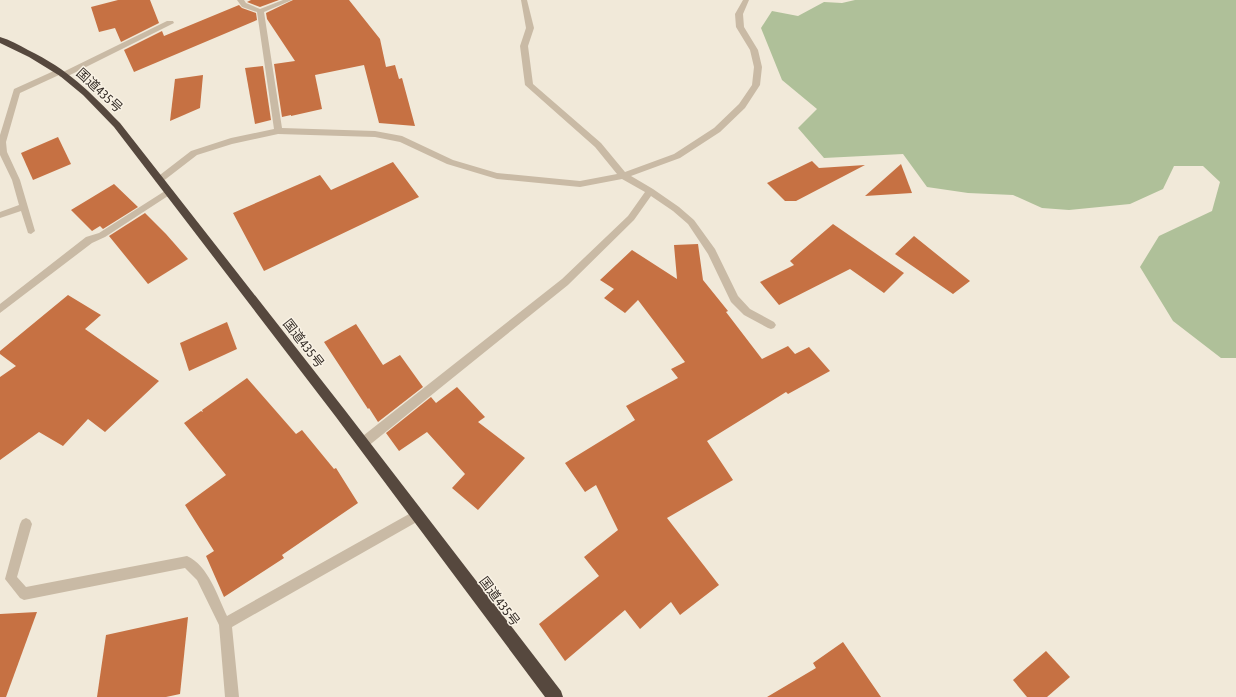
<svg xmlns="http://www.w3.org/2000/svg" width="1236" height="697" font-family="'Asap Condensed','Noto Sans JP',sans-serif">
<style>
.green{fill:#afc099}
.building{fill:#c67143}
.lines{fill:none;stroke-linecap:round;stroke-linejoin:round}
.street{fill:#c9baa5;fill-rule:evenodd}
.highway{fill:#56483e;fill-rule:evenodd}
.labels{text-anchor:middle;stroke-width:3;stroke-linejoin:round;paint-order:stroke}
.street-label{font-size:13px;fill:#352d27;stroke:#f9f2e5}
</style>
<rect width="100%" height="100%" fill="#f1e9d9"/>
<polygon class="green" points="855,0 1236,0 1236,358 1221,358 1173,321 1140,267 1159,236 1212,211 1220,182 1203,166 1174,166 1163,189 1130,204 1069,210 1042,208 1013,195 968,193 927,187 903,154 824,158 798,128 817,109 782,80 761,28 772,11 798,16 824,2 842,3"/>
<g class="building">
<polygon points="118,0 150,0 159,23 121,42 115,28 99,32 91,7"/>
<polygon points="251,0 279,0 260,7 247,2"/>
<polygon points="293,0 349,0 380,39 386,67 395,65 399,79 402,78 415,126 379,123 364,65 315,75 322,109 291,116 291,115 282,117 274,64 295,61 267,19 266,13"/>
<polygon points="239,5 242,8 256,13 257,20 134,72 124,50 162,31 164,36"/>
<polygon points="263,66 271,120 255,124 245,68"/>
<polygon points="203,75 200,108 170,121 175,79"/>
<polygon points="58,137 71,164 33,180 21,153"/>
<polygon points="812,161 819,168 865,165 796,201 785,201 767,183"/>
<polygon points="393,162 419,197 264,271 233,213 320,175 331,190"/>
<polygon points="901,164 912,193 865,196"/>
<polygon points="114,184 138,207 103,229 100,226 92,231 71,210"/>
<polygon points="145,213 166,234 188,259 148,284 109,236"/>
<polygon points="833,224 904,273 884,293 850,269 779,305 760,282 794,265 790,261"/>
<polygon points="914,236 950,265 970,281 953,294 895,254"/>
<polygon points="698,244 703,280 728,311 726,312 762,359 788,346 795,354 809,347 830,371 788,394 786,392 707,441 733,480 667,518 719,585 680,615 671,602 640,629 625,610 565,661 539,624 599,576 584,557 618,530 596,485 585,492 565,463 635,420 626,406 678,378 671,369 685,362 638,300 625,313 604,298 614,289 600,280 632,250 677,279 674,245"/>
<polygon points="68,295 101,315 85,329 159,381 105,432 88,419 63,446 39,432 0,460 0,377 16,366 0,354 0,351"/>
<polygon points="227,322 237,349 189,371 180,343"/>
<polygon points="356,324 383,365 400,355 423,387 378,422 369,408 368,409 324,342"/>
<polygon points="247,378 296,434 302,430 334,469 336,468 358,503 282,555 284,558 224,597 206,556 214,551 185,505 226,475 184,423 201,411 203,412 202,410"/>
<polygon points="457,387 485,417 478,422 525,458 478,510 452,488 465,474 427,432 399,451 386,433 431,397 436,403"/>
<polygon points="37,612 6,697 0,697 0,614"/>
<polygon points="188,617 180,694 166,697 97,697 106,635"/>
<polygon points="843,642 881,697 767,697 816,668 813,663"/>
<polygon points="1046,651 1070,677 1047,697 1027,697 1013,680"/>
</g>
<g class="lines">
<g class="street">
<polygon points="237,0 244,0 246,3 260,9 283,0 292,0 264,12 282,128 375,131 402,136 453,160 497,173 580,181 617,174 595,147 525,85 520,46 526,28 521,0 527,0 534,28 528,46 533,84 601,143 625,172 674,154 714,128 739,104 752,85 754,67 750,50 736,27 735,14 743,0 749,0 743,14 744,27 758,50 762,67 760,85 745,108 720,132 680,158 631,176 653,189 679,207 694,220 715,249 738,296 750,309 774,322 776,325 774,328 771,329 768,328 744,315 731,302 708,254 688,224 673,211 651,196 634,220 568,285 367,447 363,448 359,447 358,443 359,439 562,279 628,216 645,192 622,179 580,187 497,179 447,164 400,142 375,137 278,134 232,144 197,155 162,182 156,182 155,180 156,178 191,151 231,138 274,129 257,12 242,7"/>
<polygon points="167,21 173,21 174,23 66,77 60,77 59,75 20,93 6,142 7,152 20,180 35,231 31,234 28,233 21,211 0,218 0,212 19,205 12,180 0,155 0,135 14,89 56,70 59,69 63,72"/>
<polygon points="168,189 172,192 171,194 105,237 92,243 0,313 0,304 86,237 99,233"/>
<path d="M418,509L422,511L424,515L422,519L232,627L239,697H225L219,625L197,580L185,568L24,600L20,598L5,579L20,524L22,520L26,518L30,520L32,524L17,577L26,587L187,556C208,565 218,597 227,616Z"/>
</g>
<path class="highway" d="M0,37C10,40 19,45 28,50C69,70 89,91 120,123L344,409L561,691L563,697H545L336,417L114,127L83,95L60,76L29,57L0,43Z"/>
</g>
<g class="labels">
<g class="street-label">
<text transform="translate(100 90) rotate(43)" y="5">国道435号</text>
<text transform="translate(304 343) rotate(52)" y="5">国道435号</text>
<text transform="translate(500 601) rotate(53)" y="5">国道435号</text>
</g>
</g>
</svg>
